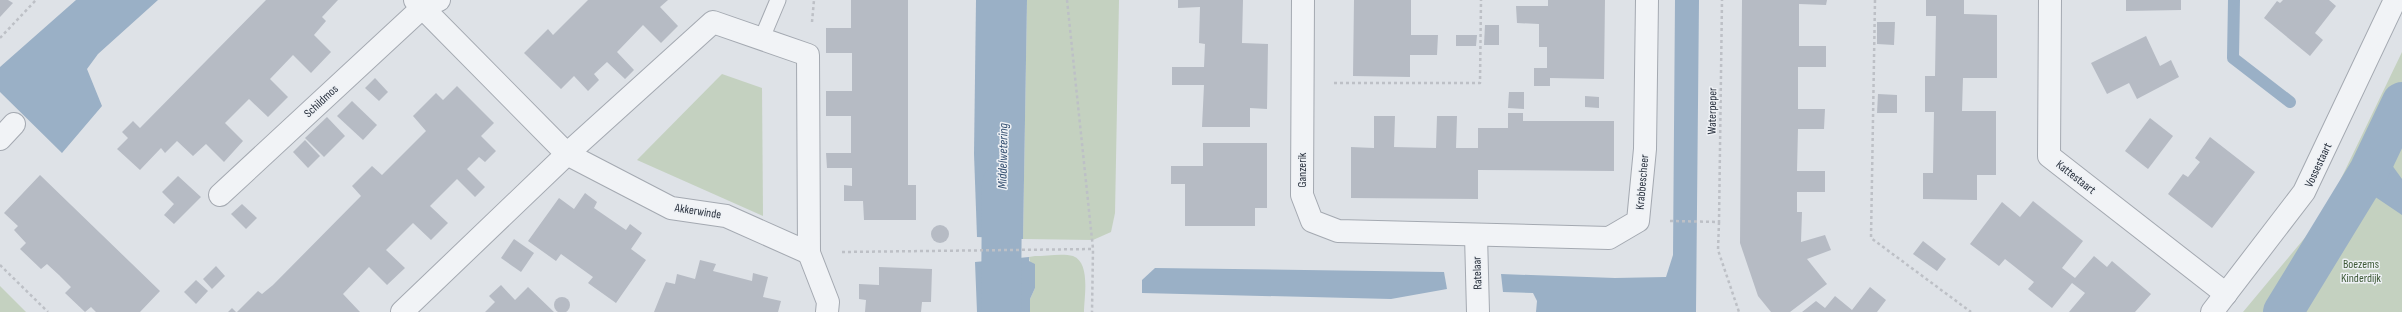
<svg xmlns="http://www.w3.org/2000/svg" width="2402" height="312" font-family="'Sofia Sans Condensed',sans-serif">
<style>
.green{fill:#c4d1c0}
.water{fill:#9ab0c6}
.lines{fill:none;stroke-linecap:round;stroke-linejoin:round}
.stream{stroke:#9ab0c6;stroke-width:12}
.canal{stroke:#9ab0c6;stroke-width:40}
.building{fill:#b6bbc4}
.lane-casing{stroke:#a4a9b1;stroke-width:17}
.street-casing{stroke:#a4a9b1;stroke-width:24}
.path{stroke:#bdc0c6;stroke-width:2.5;stroke-dasharray:3 3;stroke-linecap:butt}
.lane{stroke:#f1f3f6;stroke-width:15}
.street{stroke:#f1f3f6;stroke-width:22}
.labels{text-anchor:middle;stroke-width:3;stroke-linejoin:round;paint-order:stroke}
.street-label{font-size:12px;fill:#28303d;stroke:#eef1f5}
.park-label{font-size:12px;fill:#3d5936;stroke:#eef1f5}
.water-label{font-size:13px;font-style:italic;fill:#344f70;stroke:#eef1f5}
</style>
<rect width="100%" height="100%" fill="#dee2e7"/>
<g class="green">
<polygon points="1027,0 1119,0 1115,213 1111,232 1093,240 1023,239"/>
<polygon points="2402,52 2402,87 2356,184 2364,189 2402,117 2402,312 2285,312 2336,221 2269,312 2243,312 2323,216"/>
<polygon points="722,74 762,88 763,216 637,160"/>
<path d="M1035,256C1046,256 1063,253 1073,256C1091,263 1084,297 1084,312H1030V299L1035,288L1029,257Z"/>
<polygon points="0,286 26,312 0,312"/>
</g>
<g class="water">
<polygon points="76,0 158,0 98,54 87,69 102,106 62,153 0,92 0,67"/>
<polygon points="976,0 1027,0 1023,239 977,237 974,154"/>
<polygon points="1675,0 1699,0 1696,312 1536,312 1537,301 1533,293 1503,292 1501,274 1615,278 1666,277 1673,255"/>
<polygon points="2402,87 2402,123 2391,144 2389,161 2402,179 2402,215 2356,184"/>
<polygon points="2336,221 2348,230 2322,268 2299,294 2291,312 2269,312"/>
<polygon points="1029,257 1029,261 1035,264 1035,288 1030,299 1030,312 977,312 975,262"/>
<polygon points="1155,268 1444,272 1447,289 1391,299 1142,293 1142,280"/>
</g>
<g class="lines">
<polyline class="stream" points="2234,0 2233,58 2290,102"/>
<g class="canal">
<polyline points="1001,312 1002,184"/>
<polyline points="2283,312 2369,171 2402,102"/>
</g>
</g>
<g class="building">
<polygon points="0,0 8,0 13,3 0,17"/>
<polygon points="266,0 338,0 322,17 326,21 314,35 331,52 311,73 293,55 270,79 288,97 268,117 249,99 225,123 243,141 224,162 206,144 193,156 177,141 165,153 161,148 140,170 117,149 128,138 122,132 133,121 140,128"/>
<polygon points="588,0 668,0 660,7 678,26 661,43 643,25 617,52 634,70 625,79 607,62 594,74 599,80 588,91 574,76 561,89 524,53 548,29 553,35"/>
<polygon points="851,0 908,0 908,185 916,185 916,220 864,220 863,201 844,201 844,185 852,186 852,168 827,168 826,153 851,153 851,116 826,116 826,91 852,91 852,53 826,53 826,28 851,28"/>
<polygon points="1178,0 1243,0 1242,43 1268,44 1267,109 1250,108 1250,127 1202,127 1204,85 1172,85 1172,67 1204,67 1205,44 1199,43 1200,7 1178,8"/>
<polygon points="1354,0 1411,0 1411,35 1438,35 1437,55 1410,55 1410,77 1353,76"/>
<polygon points="1548,0 1605,0 1604,79 1550,78 1550,86 1534,86 1534,68 1547,68 1547,47 1539,47 1539,24 1517,23 1516,6 1548,6"/>
<polygon points="1742,0 1827,0 1826,5 1799,4 1799,46 1826,46 1826,67 1798,67 1798,109 1825,109 1824,129 1798,129 1797,171 1825,171 1825,192 1797,192 1797,212 1802,212 1801,242 1825,235 1831,250 1807,259 1827,284 1790,312 1771,312 1758,296 1740,243"/>
<polygon points="1926,0 1964,0 1964,14 1997,15 1997,78 1963,78 1962,111 1996,111 1996,175 1977,175 1977,200 1923,199 1923,173 1933,173 1934,112 1925,112 1925,76 1935,76 1936,16 1926,16"/>
<polygon points="2126,0 2181,0 2181,10 2126,11"/>
<polygon points="2283,0 2329,0 2336,6 2315,33 2323,40 2310,56 2264,18 2277,1 2280,3"/>
<polygon points="1877,22 1895,22 1894,45 1877,44"/>
<polygon points="1485,25 1499,25 1499,45 1484,45"/>
<polygon points="1456,35 1477,35 1476,46 1456,46"/>
<polygon points="2146,36 2160,66 2171,60 2179,77 2137,99 2129,83 2107,94 2091,63"/>
<polygon points="375,78 388,92 379,101 365,88"/>
<polygon points="457,86 494,123 481,136 496,151 485,162 479,157 467,169 485,187 475,197 457,179 430,206 448,223 431,240 413,223 386,250 405,268 387,285 369,267 343,294 360,312 237,312 258,291 262,294 273,285 361,196 352,186 372,166 382,175 426,131 413,116 436,93 443,100"/>
<polygon points="1509,92 1524,92 1524,109 1508,108"/>
<polygon points="1878,94 1897,95 1897,113 1877,113"/>
<polygon points="1585,96 1599,97 1599,108 1585,107"/>
<polygon points="352,101 377,125 363,140 337,116"/>
<polygon points="1508,113 1523,113 1523,121 1614,121 1614,171 1478,170 1478,199 1351,198 1351,147 1374,148 1374,116 1395,116 1394,147 1436,148 1437,116 1457,116 1456,148 1478,148 1478,128 1508,128"/>
<polygon points="327,117 345,136 324,157 305,138"/>
<polygon points="2150,118 2173,136 2148,169 2125,151"/>
<polygon points="2210,137 2255,172 2212,228 2168,194 2183,174 2188,177 2200,162 2195,158"/>
<polygon points="305,140 320,156 308,168 293,152"/>
<polygon points="1203,143 1267,143 1267,208 1255,208 1255,226 1185,226 1185,184 1171,184 1171,166 1203,166"/>
<polygon points="40,175 160,291 140,312 96,312 91,307 85,312 65,293 71,287 59,275 47,264 41,269 20,249 26,243 14,230 18,226 4,213"/>
<polygon points="178,176 201,197 174,224 164,215 174,204 162,192"/>
<polygon points="585,193 597,202 594,208 626,230 630,224 642,233 631,249 646,260 616,303 588,283 593,277 561,254 556,261 528,241 559,198 574,209"/>
<polygon points="2033,201 2083,241 2062,268 2075,278 2094,256 2107,267 2112,261 2151,294 2135,312 2069,312 2085,293 2072,283 2052,308 2028,289 2034,282 2005,259 1999,266 1970,244 2002,202 2020,217"/>
<polygon points="242,204 257,218 246,229 231,214"/>
<circle cx="940" cy="234" r="9"/>
<polygon points="514,239 534,253 521,272 501,258"/>
<polygon points="1923,241 1946,259 1937,271 1913,254"/>
<polygon points="700,260 716,264 713,271 752,281 753,273 768,277 763,297 781,301 778,312 654,312 666,282 675,284 677,274 695,279"/>
<polygon points="216,266 225,276 212,289 203,279"/>
<polygon points="879,267 932,269 931,302 922,302 921,312 865,312 866,300 859,299 859,284 879,285"/>
<polygon points="196,280 208,291 196,304 184,292"/>
<polygon points="501,285 515,300 528,287 554,312 485,312 495,302 489,296"/>
<polygon points="1870,287 1886,300 1877,312 1802,312 1816,301 1825,308 1835,296 1852,310"/>
<circle cx="562" cy="305" r="8"/>
<polygon points="232,308 236,312 228,312"/>
</g>
<g class="lines">
<defs>
<polyline id="lane" points="762,38 778,0"/>
<g id="street">
<polyline points="415,0 567,154 671,208 726,216 809,253"/>
<polyline points="1303,0 1302,195 1312,221 1338,231 1609,238 1638,221 1645,149 1647,0"/>
<polyline points="2050,0 2049,156 2226,294"/>
<polyline points="0,139 14,124"/>
<polyline points="220,195 423,7 439,0"/>
<polyline points="1476,235 1478,312"/>
<polyline points="402,312 567,154 713,22 808,55 809,253 828,302 827,312"/>
<polyline points="2212,312 2304,192 2395,0"/>
</g>
</defs>
<use href="#lane" class="lane-casing"/>
<use href="#street" class="street-casing"/>
<g class="path">
<polyline points="1067,0 1093,249 1092,312"/>
<polyline points="1875,0 1871,238 1971,312"/>
<polyline points="812,22 814,0"/>
<polyline points="0,38 36,0"/>
<polyline points="1334,83 1480,83 1481,0"/>
<polyline points="1670,221 1719,222 1722,0"/>
<polyline points="1719,222 1718,250 1739,312"/>
<polyline points="842,252 1093,249"/>
<polyline points="0,265 48,312"/>
</g>
<use href="#lane" class="lane"/>
<use href="#street" class="street"/>
</g>
<g class="labels">
<g class="street-label">
<text transform="translate(321 101) rotate(-43)" y="4">Schildmos</text>
<text transform="translate(1712 111) rotate(-89)" y="4">Waterpeper</text>
<text transform="translate(2318 165) rotate(-65)" y="4">Vossestaart</text>
<text transform="translate(1302 170) rotate(-90)" y="4">Ganzerik</text>
<text transform="translate(2076 177) rotate(38)" y="4">Kattestaart</text>
<text transform="translate(1642 182) rotate(-85)" y="4">Krabbescheer</text>
<text transform="translate(698 211) rotate(9)" y="4">Akkerwinde</text>
<text transform="translate(1477 273) rotate(-92)" y="4">Ratelaar</text>
</g>
<g class="park-label">
<text x="2361" y="268">Boezems<tspan x="2361" dy="14">Kinderdijk</tspan></text>
</g>
<g class="water-label">
<text transform="translate(1002 156) rotate(-89)" y="5">Middelwetering</text>
</g>
</g>
</svg>
